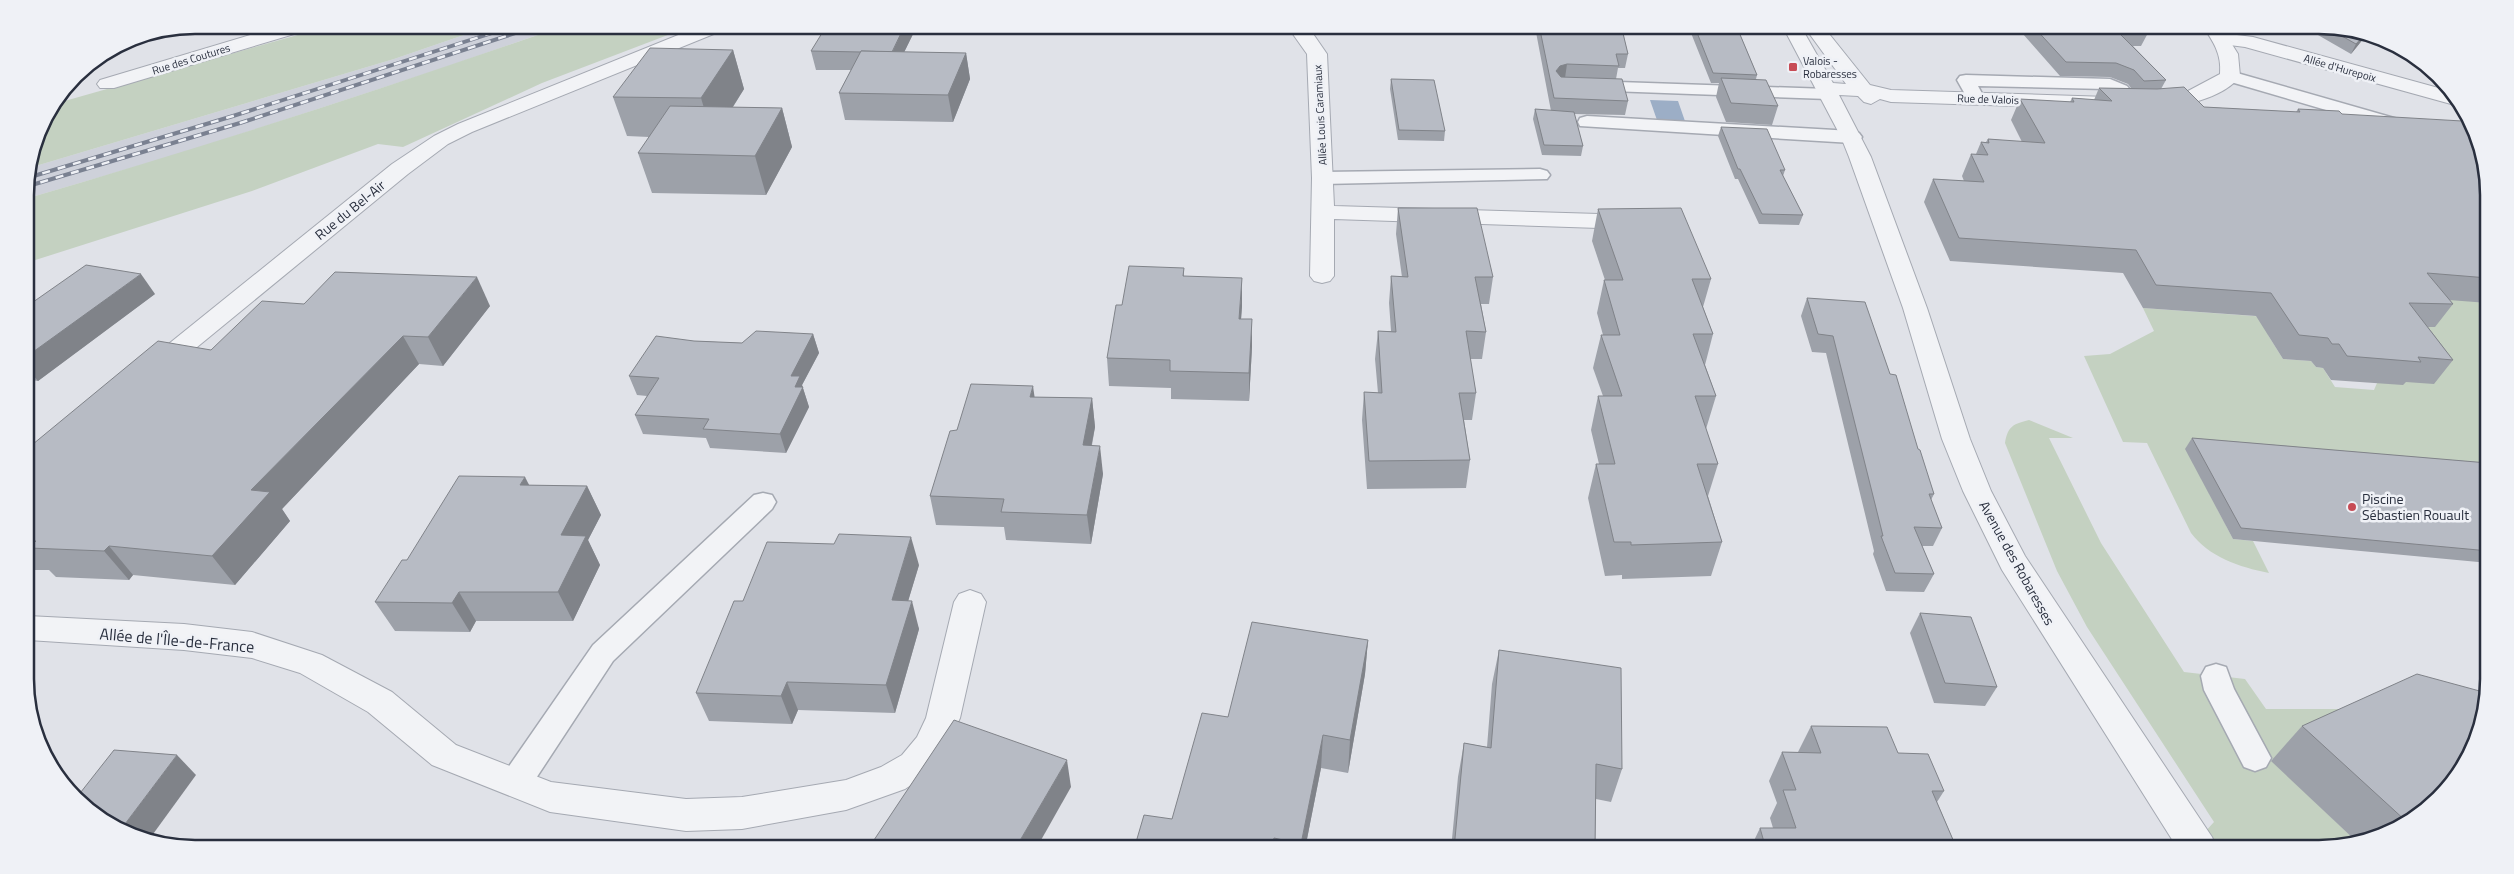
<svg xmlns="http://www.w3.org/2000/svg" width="2514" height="874" font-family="'Titillium Web',sans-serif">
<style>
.built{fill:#ced1da}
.green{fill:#c4d1c1}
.water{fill:#9caec6}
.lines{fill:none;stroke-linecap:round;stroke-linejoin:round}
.service-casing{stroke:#a5a9b2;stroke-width:3}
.minor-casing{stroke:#a5a9b2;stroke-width:2}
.tertiary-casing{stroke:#a5a9b2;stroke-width:2}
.service{fill:#f2f3f6;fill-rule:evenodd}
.minor{fill:#f2f3f6;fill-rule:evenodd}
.tertiary{fill:#f2f3f6;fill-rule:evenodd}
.rail-casing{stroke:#7a8191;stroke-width:4}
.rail{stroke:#eff1f6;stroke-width:2.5;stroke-dasharray:8;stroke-linecap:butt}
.wall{fill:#9da1a9}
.shaded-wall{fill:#808389}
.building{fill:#b7bbc4;stroke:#808389}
.poi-dot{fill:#c74b55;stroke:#eff1f6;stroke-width:2}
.labels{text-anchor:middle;stroke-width:5;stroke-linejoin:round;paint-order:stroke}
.far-street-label{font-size:11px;fill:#292f3e;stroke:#eff1f6}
.far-poi-label{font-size:11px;fill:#292f3e;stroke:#eff1f6;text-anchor:start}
.street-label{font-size:14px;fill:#292f3e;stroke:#eff1f6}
.poi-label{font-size:14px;fill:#292f3e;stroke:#eff1f6;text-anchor:start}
.near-street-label{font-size:16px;fill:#292f3e;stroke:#eff1f6}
.rim{fill:none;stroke:#292f3e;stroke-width:2.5}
</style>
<rect width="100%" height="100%" fill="#e0e2e8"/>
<polygon class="built" points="493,25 566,25 440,69 189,151 25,199 25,184 29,168 394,59"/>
<g class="green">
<polygon points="333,25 493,25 394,59 29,168 43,120 54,104"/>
<path d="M566,25H694L542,83L403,147L378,144L252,191L26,263L25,199C207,146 387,88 566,25Z"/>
<path d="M2388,296L2488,299V475L2186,449L2233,539L2253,541L2269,573C2239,567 2209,557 2191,533L2147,443L2123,442L2084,356L2110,354L2154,331L2143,308L2267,317L2268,335L2283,359L2311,361L2316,367L2323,368L2335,387L2374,390L2377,383Z"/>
<path d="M2029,420L2073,438H2049L2101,543L2184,672L2245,679L2266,709H2384L2271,760L2358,843L2330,849H2153L2194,844L2214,822L2087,627L2057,571L2005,443C2008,426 2013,424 2029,420Z"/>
</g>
<polygon class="water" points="1650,100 1678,101 1686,124 1658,123"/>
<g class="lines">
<defs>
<g id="service">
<polygon points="142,36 140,41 109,59 97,59 130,38"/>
<polygon points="2230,71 2408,122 2410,126 2408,130 2401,132 2224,80 2221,76 2224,72"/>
<path d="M1966,75L2110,79L2127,86L2141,103L2139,107C2123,111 2119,96 2106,89L1978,86L1985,99L1982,103H1970L1957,80L1960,76Z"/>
<polygon points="1589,81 1828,89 1834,90 1837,94 1834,98 1828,99 1583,90 1580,86 1583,82"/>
<polygon points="1587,116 1852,131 1859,133 1862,137 1859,141 1852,143 1580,126 1578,122 1580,118"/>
<polygon points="1540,169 1547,171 1550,175 1547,179 1323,184 1316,182 1313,178 1316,174 1323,172"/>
<polygon points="763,493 772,495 776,502 772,509 613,661 527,792 516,796 505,792 500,782 505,772 593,645 754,495"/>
<polygon points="2216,664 2226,667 2234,689 2271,758 2266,767 2255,771 2244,767 2204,690 2201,676 2206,667"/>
</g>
<g id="minor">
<polygon points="284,25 313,25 311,29 114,88 100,88 97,84 100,80"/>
<polygon points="703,25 728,25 726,29 472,132 448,144 408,174 163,375 154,377 145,375 141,369 145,363 392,164 434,136 458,124"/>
<polygon points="1289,25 1307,25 1327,54 1334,206 1599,214 1607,216 1610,221 1607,226 1599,228 1334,219 1334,276 1330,281 1322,283 1314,281 1310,276 1312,178 1307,54 1290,30"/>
<polygon points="2221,33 2253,37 2453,92 2462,105 2451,104 2245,47 2214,43 2212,39 2214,35"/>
<polygon points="970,590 981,594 986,602 960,718 941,757 926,775 905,789 846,810 742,829 686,831 550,812 432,765 368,712 300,673 252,658 184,650 28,640 28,616 184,624 252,632 322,655 392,692 456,745 551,782 686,799 742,797 846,780 881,767 902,755 917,737 926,718 954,602 959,594"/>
</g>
<g id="tertiary">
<polygon points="1782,25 1800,25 1833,83 1846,84 1803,25 1822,25 1870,85 1891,90 2108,97 2115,99 2118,103 2115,107 2108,109 1891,102 1880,99 1871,104 1864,102 1858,96 1839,95 1871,157 1927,308 1970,439 1991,491 2025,556 2212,837 2217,849 2178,849 2002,570 1963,491 1942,439 1903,308 1849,157 1841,137"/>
<path d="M2202,25H2220L2238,54L2240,76C2226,97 2173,112 2149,106L2146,102L2149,98L2188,91L2220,74C2222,54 2213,41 2202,25Z"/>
</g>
</defs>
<use href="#service" class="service-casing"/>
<use href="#minor" class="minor-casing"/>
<use href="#tertiary" class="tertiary-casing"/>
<use href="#service" class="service"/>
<use href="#minor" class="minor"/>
<use href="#tertiary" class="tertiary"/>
<defs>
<g id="rail">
<polyline points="27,178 233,116 517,25"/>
<polyline points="25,187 240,123 540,25"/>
</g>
</defs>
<use href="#rail" class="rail-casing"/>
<use href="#rail" class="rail"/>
</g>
<g class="wall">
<polygon points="1535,25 1621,25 1628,54 1625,68 1618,68 1616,79 1628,101 1625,115 1574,114 1583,146 1581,156 1542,155 1533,119 1535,109 1551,111 1535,27"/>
<polygon points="1690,25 1736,25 1757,75 1756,79 1778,106 1772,125 1726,122 1716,97 1719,83 1711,83 1689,28"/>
<polygon points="2015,25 2140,25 2148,33 2141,46 2133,46 2166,80 2161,89 2204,107 2296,112 2298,109 2342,114 2488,173 2488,303 2449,300 2453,304 2435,327 2428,327 2453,360 2434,384 2406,382 2403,385 2331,380 2323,368 2316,367 2311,361 2283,359 2256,316 2143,308 2123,273 1950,261 1924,202 1933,179 1964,181 1962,176 1971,154 1976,154 1981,142 1986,142 1988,139 2022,142 2011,120 2020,99 2070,102 2072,98 2094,100 2099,88 2131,88 2128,84 2110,77 2060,76"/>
<polygon points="2298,25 2319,25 2368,33 2351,54 2304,27"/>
<polygon points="916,28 904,52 966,53 970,79 953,122 845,120 839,93 851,70 816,70 811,51"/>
<polygon points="733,50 744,89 733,107 782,108 792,147 766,195 652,193 638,153 649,137 627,136 613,97"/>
<polygon points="1391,79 1445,131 1444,141 1398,140 1390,89"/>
<polygon points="1721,127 1785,170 1783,176 1803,215 1799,225 1759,224 1738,179 1735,179 1718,136"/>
<polygon points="1398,208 1493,277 1489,304 1481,304 1486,332 1482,359 1470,359 1476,393 1472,420 1464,420 1470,460 1466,488 1367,489 1362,420 1364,392 1378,393 1375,359 1378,331 1391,331 1389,303 1391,276 1402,277 1396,234"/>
<polygon points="1598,209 1711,279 1703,307 1713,334 1705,365 1716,396 1706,429 1718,464 1708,496 1722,542 1711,576 1622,579 1622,575 1605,576 1588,498 1596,464 1599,464 1591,430 1598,396 1603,396 1593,368 1601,335 1603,335 1597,313 1604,280 1605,280 1592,241"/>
<polygon points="1184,268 1184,276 1242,306 1241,319 1252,347 1249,401 1171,399 1171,388 1109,386 1107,358"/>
<polygon points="155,294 38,381 26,379 26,307"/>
<polygon points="1807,298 1890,374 1934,494 1931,500 1942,528 1933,546 1922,546 1934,574 1924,592 1886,591 1873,554 1874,551 1826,353 1812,352 1801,316"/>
<polygon points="304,304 490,306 443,366 419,364 282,509 290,521 235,585 133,575 129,580 56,577 49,570 27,570 27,449 211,350"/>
<polygon points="813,334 819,353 802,385 809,407 786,453 710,448 706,438 643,434 635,415 647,396 637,395 629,376 694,341 742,343"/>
<polygon points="1034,397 1092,398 1095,427 1092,445 1103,474 1091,544 1006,540 1004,527 936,525 930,496 957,430"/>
<polygon points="2192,438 2488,463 2489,563 2233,539 2185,449"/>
<polygon points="529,485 587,486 601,515 588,540 600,565 573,621 476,621 470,632 395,631 375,602 407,560"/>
<polygon points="919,565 908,601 919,629 895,713 798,710 792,724 709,721 696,693 743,601"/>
<polygon points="1920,613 1997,687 1985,706 1934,703 1910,633"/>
<polygon points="1368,640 1365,674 1348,773 1321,768 1305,849 1134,849 1172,819 1228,717"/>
<polygon points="1499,650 1622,769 1611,802 1596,799 1595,849 1451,849 1458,777 1464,743 1487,747 1492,684"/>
<polygon points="1811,726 1898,753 1944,791 1937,802 1957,849 1750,849 1760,828 1773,828 1770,818 1777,803 1769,781 1782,752 1798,752"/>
<polygon points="2302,726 2422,814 2374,840 2358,843 2271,761"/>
</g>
<g class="shaded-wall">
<polygon points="905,25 916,25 916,28 895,71 892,53"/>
<polygon points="2366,33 2368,33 2351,54 2356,44"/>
<polygon points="733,50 744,89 713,138 701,98"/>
<polygon points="966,53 970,79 953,122 948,95"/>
<polygon points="1567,64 1565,78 1558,80 1556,71 1560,66"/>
<polygon points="782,108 792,147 766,195 755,156"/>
<polygon points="141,274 155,294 38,381 26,367 26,357"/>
<polygon points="477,277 490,306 443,366 428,337"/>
<polygon points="1242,278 1242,306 1239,346 1239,319"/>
<polygon points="1252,319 1252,347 1249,401 1249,373"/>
<polygon points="813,334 819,353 802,385 809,407 786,453 780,434 791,376"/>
<polygon points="403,336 419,364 282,509 290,521 235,585 212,556 251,490"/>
<polygon points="1033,386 1037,414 1030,397"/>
<polygon points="1092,398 1095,427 1086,473 1083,445"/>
<polygon points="1100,446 1103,474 1091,544 1087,515"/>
<polygon points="525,477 540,506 520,485"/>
<polygon points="587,486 601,515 588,540 600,565 573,621 558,592 561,535"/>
<polygon points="911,537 919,565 900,628 892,600"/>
<polygon points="109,546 133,575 129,580 104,551"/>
<polygon points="459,592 476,621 470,632 452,603"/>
<polygon points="912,601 919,629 895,713 886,685"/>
<polygon points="1368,640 1365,674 1348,773 1350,740"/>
<polygon points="787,682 798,710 792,724 781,696"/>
<polygon points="1323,735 1321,768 1305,849 1301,849 1301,844"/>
<polygon points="177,755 196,775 148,841 141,840 122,828"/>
<polygon points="1067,760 1071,787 1036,849 1015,849"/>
</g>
<g class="building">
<polygon points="827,25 905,25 892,52 861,51 861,52 811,51"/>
<polygon points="1539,25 1621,25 1628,54 1616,54 1619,66 1567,64 1560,66 1556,71 1561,77 1622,79 1628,101 1554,98"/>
<polygon points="1694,25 1736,25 1757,75 1713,73"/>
<polygon points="2032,25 2140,25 2148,33 2119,33 2166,80 2144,81 2134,70 2116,63 2066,62"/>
<polygon points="2324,26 2366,33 2356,44"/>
<polygon points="650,48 733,50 701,98 613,97"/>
<polygon points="861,51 966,53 948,95 839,93"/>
<polygon points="1721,78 1766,80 1778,106 1731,103"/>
<polygon points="1391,79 1434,80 1445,131 1399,130"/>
<polygon points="2184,87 2204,107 2300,112 2298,109 2339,111 2342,114 2462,121 2473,124 2488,173 2488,278 2427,273 2453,304 2409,303 2453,360 2418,357 2421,362 2347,356 2339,344 2332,344 2328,338 2299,335 2271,293 2156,285 2136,250 1959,238 1933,179 1984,182 1971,154 1988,155 1981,142 1989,143 1988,139 2045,143 2020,99 2074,102 2072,98 2112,101 2099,88 2157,89"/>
<polygon points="670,106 782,108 755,156 638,153"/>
<polygon points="1535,109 1574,112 1583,146 1544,145"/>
<polygon points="1721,127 1767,129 1785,170 1780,170 1803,215 1762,214 1740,169 1738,169"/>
<polygon points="1398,208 1477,208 1493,277 1475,277 1486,332 1466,331 1476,393 1459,393 1470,460 1369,461 1364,392 1382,393 1378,331 1396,332 1391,276 1408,277"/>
<polygon points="1681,208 1711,279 1692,279 1713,334 1693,334 1716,396 1695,396 1718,464 1697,464 1722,542 1631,545 1631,542 1614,542 1596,464 1615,464 1598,396 1622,396 1601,335 1620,335 1604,280 1623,280 1598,209"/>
<polygon points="86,265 141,274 26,357 26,307"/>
<polygon points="1129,266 1184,268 1183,276 1242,278 1239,319 1252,319 1249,373 1170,371 1170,360 1107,358 1116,305 1122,305"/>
<polygon points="335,272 477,277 428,337 403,336 251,490 270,492 212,556 109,546 104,551 29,548 36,541 27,541 27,449 158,341 211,350 262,301 304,304"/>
<polygon points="1807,298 1865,302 1890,374 1896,375 1918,449 1920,450 1934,494 1929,494 1942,528 1914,527 1934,574 1895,573 1881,536 1883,536 1833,336 1818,334"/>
<polygon points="756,331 813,334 791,376 800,376 795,387 803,387 780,434 703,429 709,419 635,415 659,378 629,376 656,336 694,341 742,343"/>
<polygon points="971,384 1033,386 1030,397 1092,398 1083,445 1100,446 1087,515 1001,512 1004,499 930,496 950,431 957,430"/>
<polygon points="2192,438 2488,463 2489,551 2241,528"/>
<polygon points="459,476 525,477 520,485 587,486 561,535 586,536 558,592 459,592 452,603 375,602 402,560 407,560"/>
<polygon points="839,534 911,537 892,600 912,601 886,685 787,682 781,696 696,693 734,601 743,601 767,542 834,544"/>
<polygon points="1920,613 1971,617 1997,687 1945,683"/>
<polygon points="1252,622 1368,640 1350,740 1323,735 1301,844 1274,838 1271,849 1134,849 1144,815 1172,819 1202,713 1228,717"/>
<polygon points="1499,650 1621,668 1622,769 1596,764 1595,849 1454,849 1464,743 1491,748"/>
<polygon points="2417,674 2487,693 2480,733 2454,782 2422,814 2407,822 2302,726"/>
<polygon points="954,720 1067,760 1015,849 868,849"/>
<polygon points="1811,726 1887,727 1898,753 1928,754 1944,791 1932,791 1957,849 1766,849 1760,828 1796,828 1783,790 1796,790 1782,752 1821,753"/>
<polygon points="114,750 177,755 122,828 77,797"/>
</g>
<g class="poi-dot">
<rect x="1788" y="62" width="10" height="10" rx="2.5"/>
<circle cx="2352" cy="507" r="5"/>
</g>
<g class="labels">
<g class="far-street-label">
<text transform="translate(191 59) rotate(-17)" y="4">Rue des Coutures</text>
<text transform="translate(2340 68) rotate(16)" y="4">Allée d'Hurepoix</text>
<text transform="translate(1988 99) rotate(2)" y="4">Rue de Valois</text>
<text transform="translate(1320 115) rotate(-93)" y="4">Allée Louis Caramiaux</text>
</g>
<g class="far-poi-label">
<text x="1803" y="65">Valois -<tspan x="1803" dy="13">Robaresses</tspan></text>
</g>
<g class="street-label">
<text transform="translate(350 210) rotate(-39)" y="5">Rue du Bel-Air</text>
<text transform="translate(2017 563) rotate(61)" y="5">Avenue des Robaresses</text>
</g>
<g class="poi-label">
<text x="2362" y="504">Piscine<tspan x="2362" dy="16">Sébastien Rouault</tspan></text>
</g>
<g class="near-street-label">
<text transform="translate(177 640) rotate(5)" y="6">Allée de l'Île-de-France</text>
</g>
</g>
<path d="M0 0H2514V874H0ZM195 34H2319A161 161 0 0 1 2480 195V679A161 161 0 0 1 2319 840H195A161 161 0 0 1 34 679V195A161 161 0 0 1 195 34Z" fill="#eff1f6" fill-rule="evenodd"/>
<path class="rim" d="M195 34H2319A161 161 0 0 1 2480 195V679A161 161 0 0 1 2319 840H195A161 161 0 0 1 34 679V195A161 161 0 0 1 195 34Z"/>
</svg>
